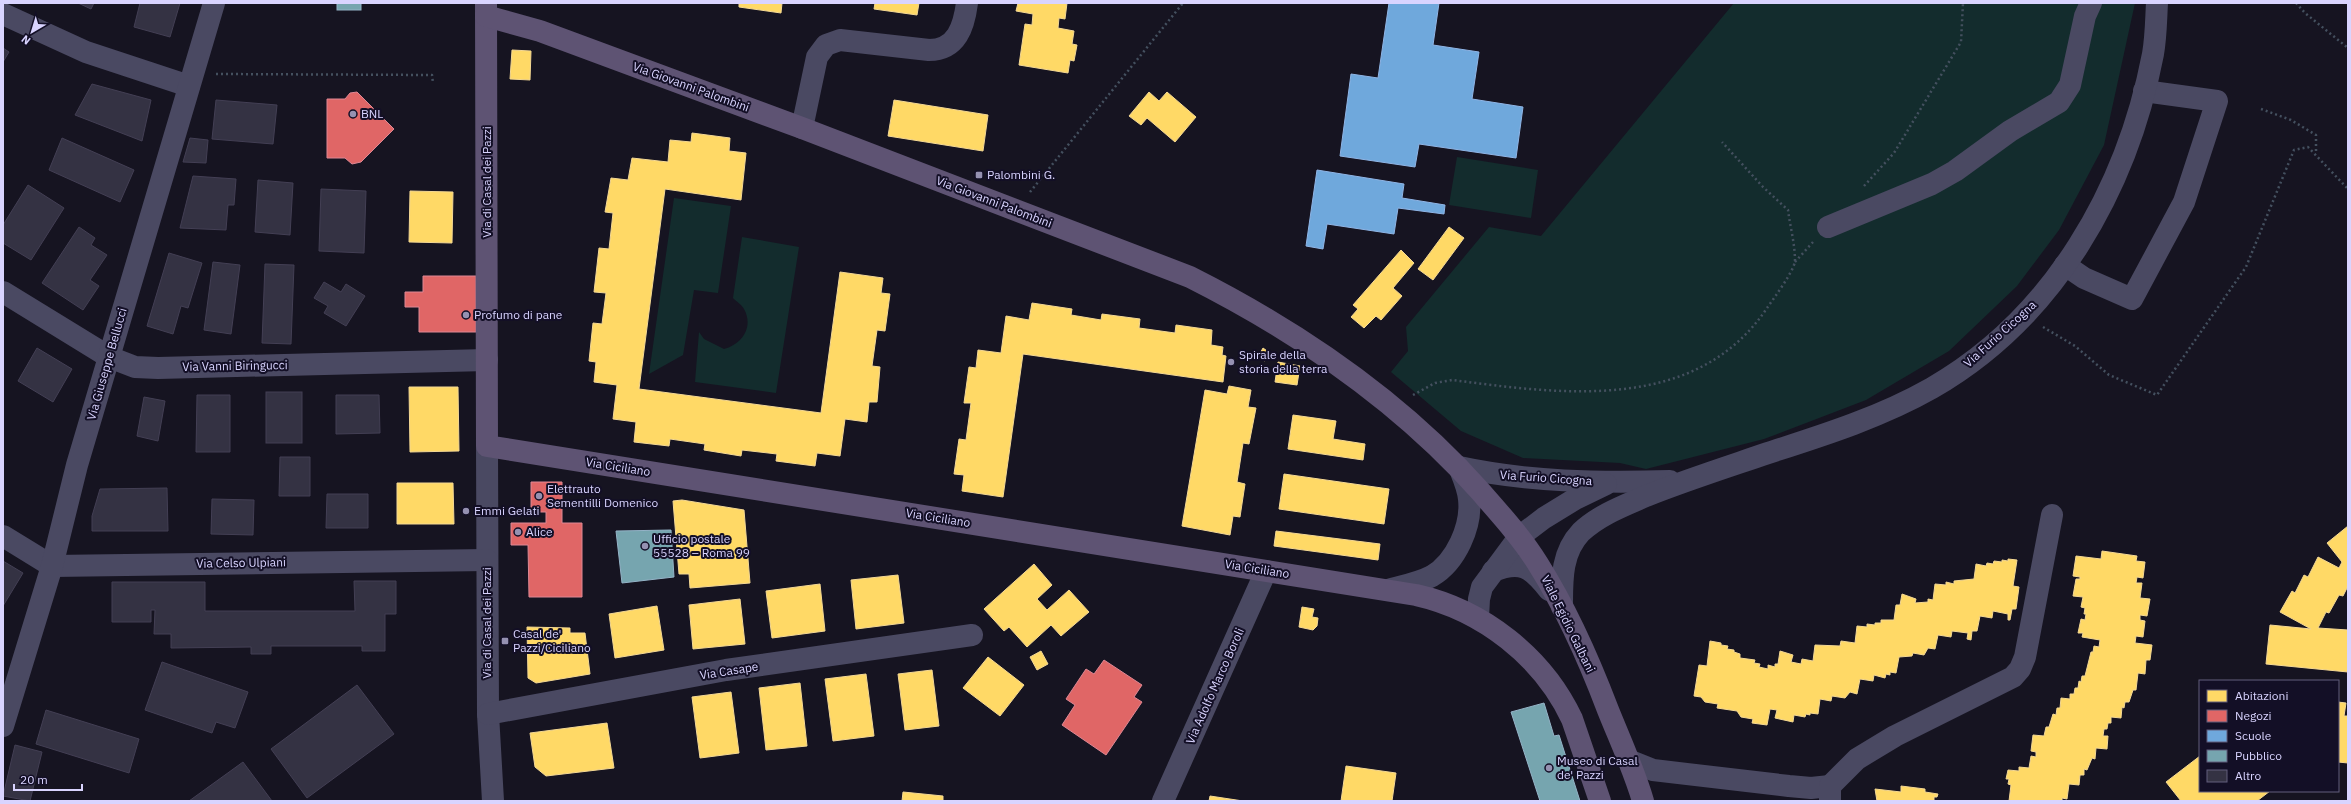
<svg xmlns="http://www.w3.org/2000/svg" width="2351" height="804" font-family="'IBM Plex Sans',sans-serif">
<style>
.green{fill:#132c2d}
.homes{fill:#ffd966;stroke:#f4d894}
.shops{fill:#e06666;stroke:#de8794}
.schools{fill:#6fa8dc;stroke:#8fb5e6}
.public{fill:#76a5af;stroke:#94b3c7}
.building{fill:#343243;stroke:#433f54}
.lines{fill:none;stroke-linecap:round;stroke-linejoin:round}
.path{stroke:#44505f;stroke-width:2.5;stroke-dasharray:2 3;stroke-linecap:butt}
.minor{stroke:#4a4962;stroke-width:22}
.major{stroke:#5e5373;stroke-width:22}
.poi-dot{fill:#9591b1;stroke:#130f26;stroke-width:1.5}
.labels{text-anchor:middle;stroke-width:4;stroke-linejoin:round;paint-order:stroke}
.street-label{font-size:12px;fill:#d9d4ff;stroke:#130f26}
.poi-label{font-size:12px;fill:#d9d4ff;stroke:#130f26;text-anchor:start}
</style>
<rect width="100%" height="100%" fill="#161421"/>
<g class="green">
<polygon points="1734,3 2135,3 2104,145 2059,230 2017,286 1949,351 1866,400 1764,439 1646,469 1620,463 1523,458 1461,431 1391,372 1408,351 1406,327 1489,227 1541,236"/>
<polygon points="1457,157 1538,170 1531,218 1449,205"/>
<polygon points="674,198 731,206 718,293 694,290 683,355 649,374"/>
<path d="M742,237L799,247L776,393L695,382L699,332L704,339L724,349C742,344 754,327 744,309C742,305 736,301 733,298Z"/>
</g>
<g class="homes">
<polygon points="739,3 782,3 781,13 739,7"/>
<polygon points="875,3 919,3 917,15 874,9"/>
<polygon points="1018,3 1067,3 1065,19 1059,18 1058,28 1074,31 1072,44 1077,45 1074,61 1070,60 1068,73 1019,65 1025,24 1032,25 1033,14 1016,11"/>
<polygon points="512,50 531,51 530,80 510,79"/>
<polygon points="1149,92 1159,101 1167,92 1196,117 1175,142 1147,118 1141,125 1129,116"/>
<polygon points="894,100 988,115 983,151 888,136"/>
<polygon points="692,133 730,138 729,151 746,153 741,200 665,189 639,389 821,413 840,272 883,278 881,293 890,294 885,331 877,330 872,366 880,367 877,402 869,402 867,422 845,419 840,456 817,453 815,466 776,461 777,454 742,450 741,456 704,450 705,444 670,439 669,446 634,442 636,422 613,419 617,385 594,382 596,362 589,361 593,323 602,324 606,293 594,292 599,248 609,249 613,213 605,212 611,178 628,180 632,158 668,162 670,140 691,142"/>
<polygon points="410,191 453,192 452,243 409,242"/>
<polygon points="1449,227 1464,238 1433,280 1418,269"/>
<polygon points="1401,250 1414,263 1393,288 1402,296 1381,320 1376,316 1364,328 1351,317 1358,309 1353,305"/>
<polygon points="1032,303 1072,309 1071,315 1101,320 1102,314 1140,319 1139,328 1175,333 1176,325 1212,330 1211,345 1223,347 1222,355 1226,356 1223,382 1023,354 1003,497 962,491 964,475 954,474 959,439 966,440 971,403 964,403 969,367 976,368 978,350 1001,353 1006,316 1029,320"/>
<polygon points="1263,348 1270,353 1265,361 1258,357"/>
<polygon points="1278,362 1300,366 1297,385 1275,382"/>
<polygon points="1229,386 1251,390 1248,407 1256,408 1249,444 1243,443 1237,482 1245,484 1240,517 1233,516 1230,535 1182,526 1205,390 1227,394"/>
<polygon points="409,387 458,387 459,451 410,452"/>
<polygon points="1293,415 1336,421 1333,439 1365,444 1363,460 1288,449"/>
<polygon points="1284,474 1389,489 1384,524 1279,509"/>
<polygon points="397,483 453,483 454,524 397,524"/>
<polygon points="682,500 744,510 750,583 690,588 689,574 679,574 673,501"/>
<polygon points="2348,526 2348,586 2343,596 2339,595 2329,613 2326,612 2318,628 2348,630 2348,672 2266,664 2270,625 2311,629 2280,612 2292,591 2295,593 2304,575 2308,577 2318,557 2339,568 2342,562 2327,543"/>
<polygon points="1276,531 1380,544 1378,560 1274,546"/>
<polygon points="2102,551 2137,556 2136,561 2145,562 2143,578 2137,577 2136,583 2142,583 2140,598 2150,599 2147,616 2140,615 2140,620 2145,621 2143,637 2136,636 2135,643 2152,645 2150,660 2146,660 2145,674 2138,673 2136,690 2133,690 2129,702 2125,702 2124,708 2122,707 2121,718 2111,717 2111,723 2108,723 2107,729 2104,729 2103,736 2108,736 2107,749 2096,748 2095,759 2092,758 2087,770 2084,769 2084,775 2080,775 2079,785 2069,784 2067,799 2062,798 2062,801 2009,801 2011,785 2008,784 2009,779 2006,779 2008,770 2019,771 2019,767 2029,768 2031,756 2036,757 2036,752 2031,751 2033,735 2044,736 2046,727 2049,727 2053,714 2056,715 2057,708 2060,708 2061,698 2070,699 2070,694 2074,694 2075,688 2078,688 2079,681 2081,682 2082,676 2085,676 2091,652 2093,652 2094,646 2099,647 2100,640 2082,637 2083,633 2078,633 2081,619 2085,620 2086,614 2084,614 2085,608 2081,607 2083,597 2073,596 2076,579 2080,579 2080,577 2073,576 2076,556 2101,559"/>
<polygon points="2008,559 2017,560 2013,586 2019,587 2016,609 2012,609 2010,620 2008,620 2008,614 1993,611 1992,618 1980,616 1977,631 1972,631 1971,640 1967,639 1968,633 1952,631 1951,637 1938,635 1935,649 1928,648 1924,655 1913,653 1912,656 1899,657 1896,673 1890,672 1890,675 1886,674 1885,678 1874,675 1873,681 1860,679 1857,694 1850,692 1845,698 1832,696 1831,701 1820,699 1818,714 1810,713 1810,715 1806,714 1805,717 1794,715 1793,722 1775,718 1777,710 1770,709 1767,725 1752,723 1753,719 1741,717 1737,711 1717,708 1718,704 1705,702 1701,697 1694,696 1699,665 1707,666 1710,641 1721,643 1721,645 1728,646 1727,649 1734,650 1734,652 1740,654 1740,658 1755,660 1754,663 1760,664 1759,667 1768,669 1768,665 1775,667 1775,664 1778,664 1780,651 1793,655 1791,662 1801,664 1802,659 1813,661 1815,645 1840,646 1841,641 1855,643 1857,626 1867,627 1867,624 1875,625 1875,623 1881,623 1881,620 1894,620 1896,605 1900,605 1902,594 1916,599 1915,603 1928,602 1928,599 1933,600 1935,584 1946,585 1946,582 1954,584 1954,581 1974,579 1976,564 1986,566 1987,563 1993,564 1994,561 2002,562 2002,560 2008,561"/>
<polygon points="1034,564 1052,585 1037,599 1047,610 1069,590 1089,612 1061,636 1051,625 1027,647 1009,627 1004,631 984,609"/>
<polygon points="898,575 904,623 856,629 851,580"/>
<polygon points="820,584 825,631 772,638 766,591"/>
<polygon points="740,599 745,644 693,649 689,605"/>
<polygon points="657,606 664,650 615,658 609,614"/>
<polygon points="1302,607 1314,609 1312,617 1318,618 1317,626 1313,630 1299,627"/>
<polygon points="527,627 570,628 570,633 585,633 590,674 536,683 528,678"/>
<polygon points="1041,651 1048,664 1037,670 1030,657"/>
<polygon points="988,657 1024,685 1000,716 963,688"/>
<polygon points="932,670 939,726 905,730 898,674"/>
<polygon points="866,674 874,736 833,741 825,679"/>
<polygon points="800,683 807,746 766,750 759,688"/>
<polygon points="731,692 739,753 700,758 692,697"/>
<polygon points="2338,702 2346,703 2344,716 2348,716 2348,763 2338,762"/>
<polygon points="607,723 614,768 546,776 535,767 530,733"/>
<polygon points="2200,756 2200,791 2270,791 2257,801 2181,801 2166,782"/>
<polygon points="1346,766 1396,773 1392,801 1341,801"/>
<polygon points="1901,786 1925,789 1925,792 1938,794 1937,797 1934,797 1934,801 1877,801 1875,789 1901,792"/>
<polygon points="903,792 943,796 943,801 902,801"/>
<polygon points="1210,796 1243,801 1209,801"/>
</g>
<g class="shops">
<polygon points="357,92 394,129 361,162 352,164 345,158 327,158 327,99 345,99 350,93"/>
<polygon points="423,276 476,276 476,332 419,332 419,307 405,307 405,292 423,292"/>
<polygon points="531,482 562,482 562,523 582,523 582,597 529,597 528,545 511,545 511,523 546,523 546,512 531,512"/>
<polygon points="1104,660 1142,685 1134,697 1142,702 1106,755 1062,725 1075,705 1066,699 1086,669 1094,674"/>
</g>
<g class="schools">
<polygon points="1389,3 1439,3 1433,45 1479,52 1472,99 1523,107 1516,158 1419,144 1415,167 1340,156 1351,74 1378,78"/>
<polygon points="1317,170 1404,184 1402,198 1445,205 1444,214 1398,208 1394,234 1327,224 1323,249 1306,246"/>
</g>
<g class="public">
<rect x="337" y="3" width="24" height="7"/>
<polygon points="671,530 674,577 622,583 616,531"/>
<polygon points="1544,703 1554,736 1559,735 1580,801 1540,801 1511,712"/>
</g>
<g class="building">
<polygon points="78,3 94,3 91,9"/>
<polygon points="140,3 180,3 170,37 134,27"/>
<polygon points="3,48 9,52 3,62"/>
<polygon points="92,84 151,100 142,141 75,115"/>
<polygon points="216,100 277,105 273,144 212,139"/>
<polygon points="62,138 134,170 120,202 49,170"/>
<polygon points="190,138 208,140 206,163 183,162"/>
<polygon points="193,176 236,179 234,205 228,205 226,230 180,228"/>
<polygon points="258,180 293,183 290,235 255,232"/>
<polygon points="28,185 64,208 31,260 3,243 3,225"/>
<polygon points="321,189 366,191 364,253 319,251"/>
<polygon points="79,227 95,238 91,245 107,255 90,280 99,286 83,310 42,283"/>
<polygon points="169,253 202,263 188,308 181,306 173,334 147,326"/>
<polygon points="213,262 240,265 231,334 204,330"/>
<polygon points="265,264 294,265 291,344 262,343"/>
<polygon points="324,282 341,292 346,284 365,296 346,326 324,313 328,306 314,298"/>
<polygon points="37,348 72,369 53,402 18,381"/>
<rect x="266" y="392" width="36" height="51"/>
<polygon points="197,395 230,395 230,452 196,452"/>
<polygon points="336,395 379,395 380,433 336,434"/>
<polygon points="144,397 165,401 158,441 137,436"/>
<polygon points="280,457 310,457 310,496 279,496"/>
<polygon points="167,488 168,531 92,531 92,516 100,489"/>
<polygon points="327,494 368,494 368,528 326,528"/>
<polygon points="212,499 254,500 253,535 211,534"/>
<polygon points="3,561 23,573 3,606"/>
<polygon points="354,581 396,581 396,614 385,614 385,651 362,651 362,646 271,646 271,654 251,654 251,647 171,648 171,634 154,634 155,610 151,610 151,622 112,622 112,582 205,582 205,611 355,611"/>
<polygon points="162,662 248,692 235,728 216,722 212,733 145,710"/>
<polygon points="357,685 394,734 307,798 271,749"/>
<polygon points="46,710 139,739 129,773 36,744"/>
<polygon points="15,745 42,752 30,801 3,796"/>
<polygon points="243,762 272,801 189,801"/>
</g>
<g class="lines">
<g class="path">
<polyline points="2296,3 2305,13 2348,48"/>
<polyline points="216,74 432,75 433,83"/>
<polyline points="2261,109 2291,120 2316,135 2316,154"/>
<polyline points="1864,186 1894,153 1961,42 1963,3"/>
<polyline points="1030,192 1183,3"/>
<polyline points="1795,262 1813,242"/>
<polyline points="2043,327 2075,346 2109,375 2157,395 2246,267 2294,150 2308,147 2348,189"/>
<path d="M1413,395L1435,383L1452,380C1561,394 1696,414 1767,308C1774,298 1794,271 1795,261C1795,244 1790,226 1788,210L1763,187L1722,142"/>
</g>
<g class="minor">
<polyline points="3,14 86,52 189,86"/>
<path d="M802,128L817,57L826,45L840,40L929,50C957,50 964,26 967,3"/>
<polyline points="1828,227 1932,184 1955,171 2010,131 2059,102 2070,85 2085,16 2091,3"/>
<polyline points="2065,265 2084,278 2132,299 2184,202 2217,101 2144,91"/>
<polyline points="3,292 109,357 135,367 158,368 487,360"/>
<polyline points="487,446 488,714 493,801"/>
<path d="M1459,467C1529,482 1598,483 1670,481"/>
<polyline points="3,536 52,566 487,560"/>
<path d="M1493,571C1521,560 1531,567 1549,590"/>
<path d="M1388,590C1402,586 1419,583 1432,576C1456,562 1472,526 1469,499C1468,488 1463,477 1459,467"/>
<path d="M1562,607C1562,580 1561,553 1581,532C1599,515 1623,506 1646,496C1686,480 1727,467 1768,453C1824,435 1881,417 1932,388C2054,318 2127,189 2153,54C2156,37 2156,20 2157,3"/>
<polyline points="1478,618 1479,599 1482,587 1519,537 1544,518 1575,499 1606,484"/>
<polyline points="488,714 726,670 972,635"/>
<polyline points="3,726 52,566 77,465 214,3"/>
<polyline points="1628,760 1653,770 1789,786 1811,788 1830,786"/>
<polyline points="1163,801 1266,571"/>
<polyline points="1830,801 1830,786 1857,759 1895,736 2013,677 2020,669 2025,657 2052,515"/>
</g>
<g class="major">
<path d="M486,3L487,446L1416,595C1483,610 1543,657 1572,719L1600,801"/>
<path d="M486,16L540,31L802,128L1190,277C1299,332 1399,400 1480,491C1501,515 1522,538 1538,564C1567,610 1589,660 1608,710C1620,740 1634,770 1643,801"/>
</g>
</g>
<g class="poi-dot">
<circle cx="353" cy="114" r="4"/>
<rect x="975" y="171" width="8" height="8" rx="2"/>
<circle cx="466" cy="315" r="4"/>
<circle cx="1231" cy="362" r="4"/>
<circle cx="539" cy="496" r="4"/>
<circle cx="466" cy="511" r="4"/>
<circle cx="518" cy="532" r="4"/>
<circle cx="645" cy="546" r="4"/>
<rect x="501" y="637" width="8" height="8" rx="2"/>
<circle cx="1549" cy="768" r="4"/>
</g>
<g class="labels">
<g class="street-label">
<text transform="translate(691 87) rotate(20)" y="4">Via Giovanni Palombini</text>
<text transform="translate(487 182) rotate(-90)" y="4">Via di Casal dei Pazzi</text>
<text transform="translate(994 202) rotate(21)" y="4">Via Giovanni Palombini</text>
<text transform="translate(2000 334) rotate(-42)" y="4">Via Furio Cicogna</text>
<text transform="translate(107 364) rotate(-74)" y="4">Via Giuseppe Bellucci</text>
<text transform="translate(235 366) rotate(-1)" y="4">Via Vanni Biringucci</text>
<text transform="translate(618 467) rotate(9)" y="4">Via Ciciliano</text>
<text transform="translate(1546 478) rotate(4)" y="4">Via Furio Cicogna</text>
<text transform="translate(938 518) rotate(9)" y="4">Via Ciciliano</text>
<text transform="translate(241 563) rotate(-1)" y="4">Via Celso Ulpiani</text>
<text transform="translate(1257 569) rotate(9)" y="4">Via Ciciliano</text>
<text transform="translate(487 623) rotate(-90)" y="4">Via di Casal dei Pazzi</text>
<text transform="translate(1568 624) rotate(64)" y="4">Viale Egidio Galbani</text>
<text transform="translate(729 671) rotate(-9)" y="4">Via Casape</text>
<text transform="translate(1215 686) rotate(-66)" y="4">Via Adolfo Marco Boroli</text>
</g>
<g class="poi-label">
<text x="361" y="118">BNL</text>
<text x="987" y="179">Palombini G.</text>
<text x="474" y="319">Profumo di pane</text>
<text x="1239" y="359">Spirale della<tspan x="1239" dy="14">storia della terra</tspan></text>
<text x="547" y="493">Elettrauto<tspan x="547" dy="14">Sementilli Domenico</tspan></text>
<text x="474" y="515">Emmi Gelati</text>
<text x="526" y="536">Alice</text>
<text x="653" y="543">Ufficio postale<tspan x="653" dy="14">55528 – Roma 99</tspan></text>
<text x="513" y="638">Casal de'<tspan x="513" dy="14">Pazzi/Ciciliano</tspan></text>
<text x="1557" y="765">Museo di Casal<tspan x="1557" dy="14">de' Pazzi</tspan></text>
</g>
</g>
<rect width="2351" height="804" fill="none" stroke="#d9d4ff" stroke-width="8"/>
<rect x="2199" y="680" width="140" height="112" fill="#130f26" stroke="#625e7d"/>
<rect x="2207" y="690" width="20" height="12" fill="#ffd966" stroke="#625e7d"/>
<text x="2235" y="700" font-size="12" fill="#d9d4ff">Abitazioni</text>
<rect x="2207" y="710" width="20" height="12" fill="#e06666" stroke="#625e7d"/>
<text x="2235" y="720" font-size="12" fill="#d9d4ff">Negozi</text>
<rect x="2207" y="730" width="20" height="12" fill="#6fa8dc" stroke="#625e7d"/>
<text x="2235" y="740" font-size="12" fill="#d9d4ff">Scuole</text>
<rect x="2207" y="750" width="20" height="12" fill="#76a5af" stroke="#625e7d"/>
<text x="2235" y="760" font-size="12" fill="#d9d4ff">Pubblico</text>
<rect x="2207" y="770" width="20" height="12" fill="#343243" stroke="#625e7d"/>
<text x="2235" y="780" font-size="12" fill="#d9d4ff">Altro</text>
<g transform="translate(32 32) rotate(218)" stroke="#130f26" stroke-width="3" paint-order="stroke">
<path d="M0-3L7 15L0 10L-7 15Z" fill="#d9d4ff"/>
<text y="-6" font-size="11" font-weight="bold" text-anchor="middle" fill="#d9d4ff">N</text>
</g>
<path d="M14 784v6h68v-6" fill="none" stroke="#d9d4ff" stroke-width="2"/>
<text x="20" y="784" font-size="12" fill="#d9d4ff" stroke="#130f26" stroke-width="3" paint-order="stroke">20 m</text>
</svg>
